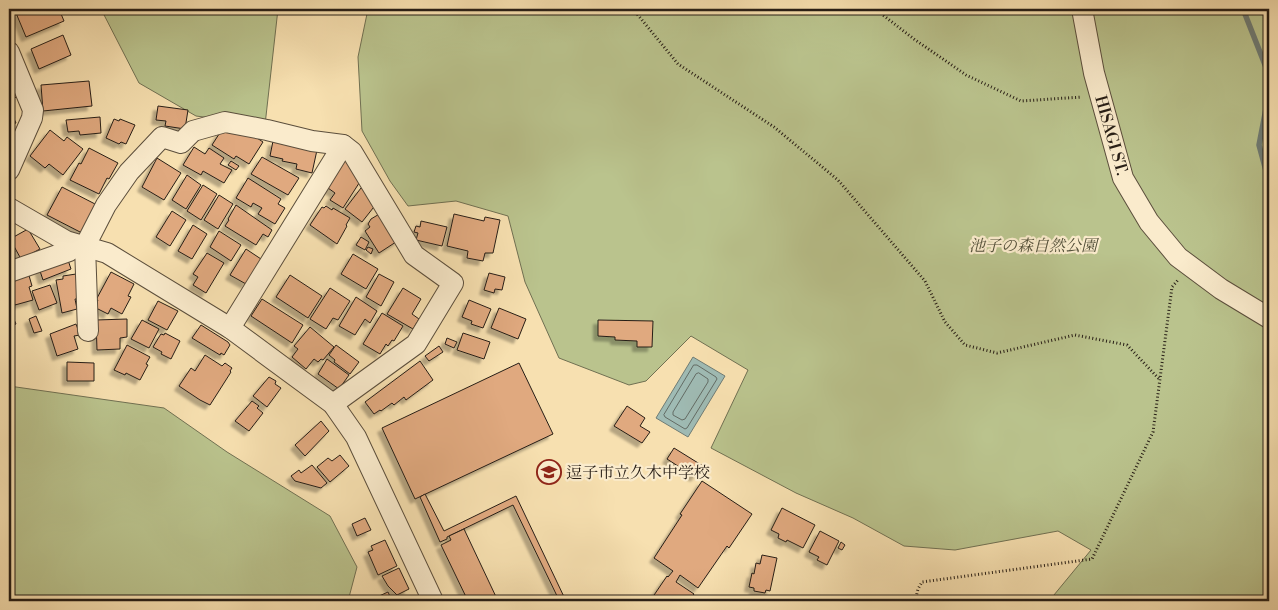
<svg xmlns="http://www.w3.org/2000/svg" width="1278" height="610" font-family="'Libre Bodoni','Noto Serif JP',serif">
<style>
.green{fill:#bac38d;stroke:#707052}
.water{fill:#9fbbb4;stroke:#6f7c75}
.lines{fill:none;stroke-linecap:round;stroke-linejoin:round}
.shore{stroke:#636c65;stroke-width:1}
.stream{stroke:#6f7c75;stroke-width:5.5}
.building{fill:#e0a97f;stroke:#271e16;filter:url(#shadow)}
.minor-casing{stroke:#5b4e3c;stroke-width:22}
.path{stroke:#271e16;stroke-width:3;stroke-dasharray:1 2.5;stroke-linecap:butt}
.minor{stroke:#faebcc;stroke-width:20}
.labels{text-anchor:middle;stroke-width:4.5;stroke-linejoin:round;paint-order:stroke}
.street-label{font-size:16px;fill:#271e16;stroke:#faebcc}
.park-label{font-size:16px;font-style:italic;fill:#53503a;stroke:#faebcc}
.poi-label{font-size:16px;fill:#271e16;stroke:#faebcc;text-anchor:start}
</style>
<defs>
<filter id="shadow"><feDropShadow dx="-4.5" dy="4.5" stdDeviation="1" flood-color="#0004"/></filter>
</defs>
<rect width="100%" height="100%" fill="#f7e0b0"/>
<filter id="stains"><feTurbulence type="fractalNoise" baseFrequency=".004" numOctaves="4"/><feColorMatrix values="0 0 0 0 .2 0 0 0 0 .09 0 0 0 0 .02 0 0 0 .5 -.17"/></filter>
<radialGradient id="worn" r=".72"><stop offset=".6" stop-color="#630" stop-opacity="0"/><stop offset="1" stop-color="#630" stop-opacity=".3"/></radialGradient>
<g class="green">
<polygon points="101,9 278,9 265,125 196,116 139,83"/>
<polygon points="368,9 1269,9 1269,601 1049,601 1091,550 1058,531 955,550 904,546 853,518 796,493 711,448 748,370 691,336 646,381 629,385 559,358 525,282 508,216 456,201 408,206 390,181 362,131 358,57"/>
<polygon points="9,386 164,408 227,452 330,516 357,567 348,601 9,601"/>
</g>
<polygon class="water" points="693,357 725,376 688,437 656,418"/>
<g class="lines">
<g class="shore">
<polygon points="694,365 697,365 716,377 717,379 687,428 685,429 665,417 664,415"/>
<polygon points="699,373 708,379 708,382 685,419 682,420 673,415 673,412 696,374"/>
</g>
<g class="stream">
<polyline points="1243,9 1269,75"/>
<polyline points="1269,93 1259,145 1269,182"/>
</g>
</g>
<g class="building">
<polygon points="28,9 59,9 64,21 26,37 16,13"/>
<polygon points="63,35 71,55 39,69 31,49"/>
<polygon points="89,81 92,106 43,111 41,85"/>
<polygon points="9,87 11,90 15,88 19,96 9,100"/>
<polygon points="158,106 188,110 185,129 165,126 166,121 156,120"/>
<polygon points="9,108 16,123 13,124 14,127 9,129"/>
<polygon points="100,117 101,133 80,135 79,131 68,132 66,120"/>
<polygon points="114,119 119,121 120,119 135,125 126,144 121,142 119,144 106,138"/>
<polygon points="50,130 64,141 67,137 83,149 63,175 49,164 45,168 30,156"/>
<polygon points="245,130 263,142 249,164 236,156 234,159 212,145 221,131"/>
<polygon points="273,141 317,150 312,173 296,169 297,164 282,161 283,159 270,156"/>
<polygon points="194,147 205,154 209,148 224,158 220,164 232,170 224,183 203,171 201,175 183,165"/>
<polygon points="89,148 118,163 109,179 107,178 99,194 70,180 79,163 81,164"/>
<polygon points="345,155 363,177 343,208 330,200 335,193 328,188 334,178 332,177"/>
<polygon points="262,157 299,178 288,195 251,174"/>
<polygon points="157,158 181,173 164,200 142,187"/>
<polygon points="231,161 239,166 236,170 228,165"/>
<polygon points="187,175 201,185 186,209 172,200"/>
<polygon points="248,178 281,199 278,204 285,208 275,224 258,214 262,208 253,203 251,207 236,198"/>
<polygon points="203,185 217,194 201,220 187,211"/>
<polygon points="62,187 97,205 82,233 47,215"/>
<polygon points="361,188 371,195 377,203 362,222 345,209"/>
<polygon points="219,195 233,204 218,229 204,220"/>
<polygon points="236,205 272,230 268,237 263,234 256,245 225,226 229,220 228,219"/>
<polygon points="326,206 332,210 333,208 350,218 346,225 347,226 337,244 310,225 322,207 324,208"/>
<polygon points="172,211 186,220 170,246 156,237"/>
<polygon points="381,213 399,240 379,253 365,231 370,227 368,224 371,219"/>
<polygon points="454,214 484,221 485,217 500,220 493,253 485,253 483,261 467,258 468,251 447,246"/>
<polygon points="421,221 447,227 442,246 416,240 418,233 414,232 416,226 420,227"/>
<polygon points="193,225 207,234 192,259 178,251"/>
<polygon points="28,229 40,249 21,259 10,239"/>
<polygon points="219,231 241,245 231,261 210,247"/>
<polygon points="361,237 369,242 365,250 356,245"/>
<polygon points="9,241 15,252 9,256"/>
<polygon points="368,247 373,249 371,254 366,250"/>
<polygon points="246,249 261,259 246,284 230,275"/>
<polygon points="207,253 224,263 206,293 193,285 198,277 193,274"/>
<polygon points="353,254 378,269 366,289 341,274"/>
<polygon points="68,260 71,269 43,280 39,268"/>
<polygon points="28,272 32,286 29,287 33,300 15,305 9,286 9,278"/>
<polygon points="111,272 134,284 128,296 131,297 122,314 111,308 108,314 94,307 98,300 96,300"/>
<polygon points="489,273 505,277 502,290 495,289 494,293 484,290"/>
<polygon points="76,274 78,299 75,299 77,309 62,313 56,280 63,279 63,276"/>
<polygon points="379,274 394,282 381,306 366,297"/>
<polygon points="290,275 322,296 308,318 276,297"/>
<polygon points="50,285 57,303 39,310 32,291"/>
<polygon points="330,288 350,301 338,320 333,318 326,329 310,319"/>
<polygon points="403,288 421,299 412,314 419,319 413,329 387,314"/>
<polygon points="356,297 377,311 370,323 365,319 355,335 339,326"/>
<polygon points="262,299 303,325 292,343 251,316"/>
<polygon points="469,300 491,309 483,328 471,324 472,321 462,317"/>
<polygon points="158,301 178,311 167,330 148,320"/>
<polygon points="9,308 16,324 9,327"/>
<polygon points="499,308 526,319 518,339 491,328"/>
<polygon points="382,313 403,326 394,341 392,340 388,346 386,344 380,354 363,344"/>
<polygon points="36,316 42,331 34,333 29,319"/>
<polygon points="127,319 127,337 120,338 120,349 97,350 96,320"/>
<polygon points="142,320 159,329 149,348 131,339"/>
<polygon points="598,320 653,321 652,347 637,347 637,341 615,340 615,337 598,336"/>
<polygon points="76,324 80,335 74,336 78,349 57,356 50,334"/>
<polygon points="201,325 228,342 230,345 224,355 221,353 220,355 192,338"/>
<polygon points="310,327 334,347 323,360 321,359 318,362 314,359 306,369 292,357 298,349 294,346"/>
<polygon points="165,333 180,341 171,359 161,354 162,352 153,347 159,337 161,334 164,335"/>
<polygon points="463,333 490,342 484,359 457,350"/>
<polygon points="447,338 457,342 454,348 445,344"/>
<polygon points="127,345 150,357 146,364 148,365 140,380 126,373 125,375 114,370"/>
<polygon points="336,345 359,362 350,374 334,362 335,360 329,355"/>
<polygon points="439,346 443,352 429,361 425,356"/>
<polygon points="205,355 222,366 225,363 232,368 230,371 231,372 210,405 200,400 179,386 191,368 195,371"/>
<polygon points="327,359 349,375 339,389 318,374"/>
<polygon points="420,361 433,380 406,400 404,397 394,405 392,403 381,411 380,410 374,414 365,402"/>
<polygon points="67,362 94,363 94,381 67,381"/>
<polygon points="519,363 553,434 415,499 382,428"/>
<polygon points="269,377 276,381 275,384 281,388 267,407 253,396"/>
<polygon points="252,401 259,406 257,408 263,413 249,431 235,421"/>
<polygon points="627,406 645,418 640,426 650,432 642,443 614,426"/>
<polygon points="321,421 329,431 305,456 295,445"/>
<polygon points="674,448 703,466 695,477 667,459"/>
<polygon points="340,455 349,466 330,482 317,467 328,458 332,461"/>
<polygon points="312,465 327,483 321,488 295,481 291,476 299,470 301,473"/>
<polygon points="702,481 752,514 729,548 727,546 698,588 680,575 676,582 694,594 689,601 650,601 667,576 668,577 673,571 654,558 682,515 680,514"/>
<polygon points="425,494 444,531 516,496 566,601 553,601 558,598 513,505 447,537 447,539 440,542 420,497"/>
<polygon points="782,508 815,525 803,548 787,540 786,542 778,538 779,534 771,530"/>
<polygon points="365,518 371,530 357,536 352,524"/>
<polygon points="464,529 498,601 468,601 441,545 451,540 449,536"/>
<polygon points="820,531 839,541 827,565 817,560 819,557 809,552"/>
<polygon points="385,540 397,566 378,575 368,552 373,550 371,546"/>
<polygon points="841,542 845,545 842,550 838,548"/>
<polygon points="762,555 777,558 770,591 766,590 765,593 754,591 754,588 749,587 752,573 754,574 756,563 760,564"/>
<polygon points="399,568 409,589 397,595 388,586 382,576"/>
<polygon points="388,592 392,601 395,599 396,601 368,601"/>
</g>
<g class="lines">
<defs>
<g id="minor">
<polyline points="1082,9 1094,73 1123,178 1149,222 1178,257 1221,289 1269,318"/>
<polyline points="9,52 33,110 32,118 9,170"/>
<polyline points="9,208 66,241 107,253 230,328 333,404 356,437 433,601"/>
<polyline points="9,272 69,251 78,245"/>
<polyline points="230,328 343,145"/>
<polyline points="88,331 85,246 106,205 129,172 162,137 181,143 193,131 225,122 267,130 312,141 343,145 352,152 414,255 453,283 416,344 333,404"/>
</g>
</defs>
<use href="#minor" class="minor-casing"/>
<g class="path">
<polyline points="633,9 678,64 774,127 838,180 925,281 945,322 965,345 997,353 1075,335 1127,345 1160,380"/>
<polyline points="875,9 914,39 966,75 1021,101 1082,97"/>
<polyline points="915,601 918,589 922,582 1092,559 1153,432 1172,287 1178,280"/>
</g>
<use href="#minor" class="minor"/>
</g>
<defs>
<symbol id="school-ring" viewBox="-11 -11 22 22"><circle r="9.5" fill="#faebcc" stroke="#8f2418" stroke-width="1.5"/><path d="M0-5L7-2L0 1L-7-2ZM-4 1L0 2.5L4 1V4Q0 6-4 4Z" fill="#8f2418"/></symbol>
</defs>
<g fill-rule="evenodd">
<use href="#school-ring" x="535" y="458" width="28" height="28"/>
</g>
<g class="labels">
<g class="street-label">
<text transform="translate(1112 135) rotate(74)" y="6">HISAGI ST.</text>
</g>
<g class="park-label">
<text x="1033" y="251">池子の森自然公園</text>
</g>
<g class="poi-label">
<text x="566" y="478">逗子市立久木中学校</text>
</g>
</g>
<rect width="1278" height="610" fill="none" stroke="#f7e0b0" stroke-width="30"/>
<rect x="10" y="10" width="1258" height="590" fill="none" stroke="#271e16" stroke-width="2.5"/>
<rect x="15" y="15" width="1248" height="580" fill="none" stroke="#271e16"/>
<rect width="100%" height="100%" filter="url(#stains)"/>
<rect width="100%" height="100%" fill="url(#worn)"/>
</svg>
